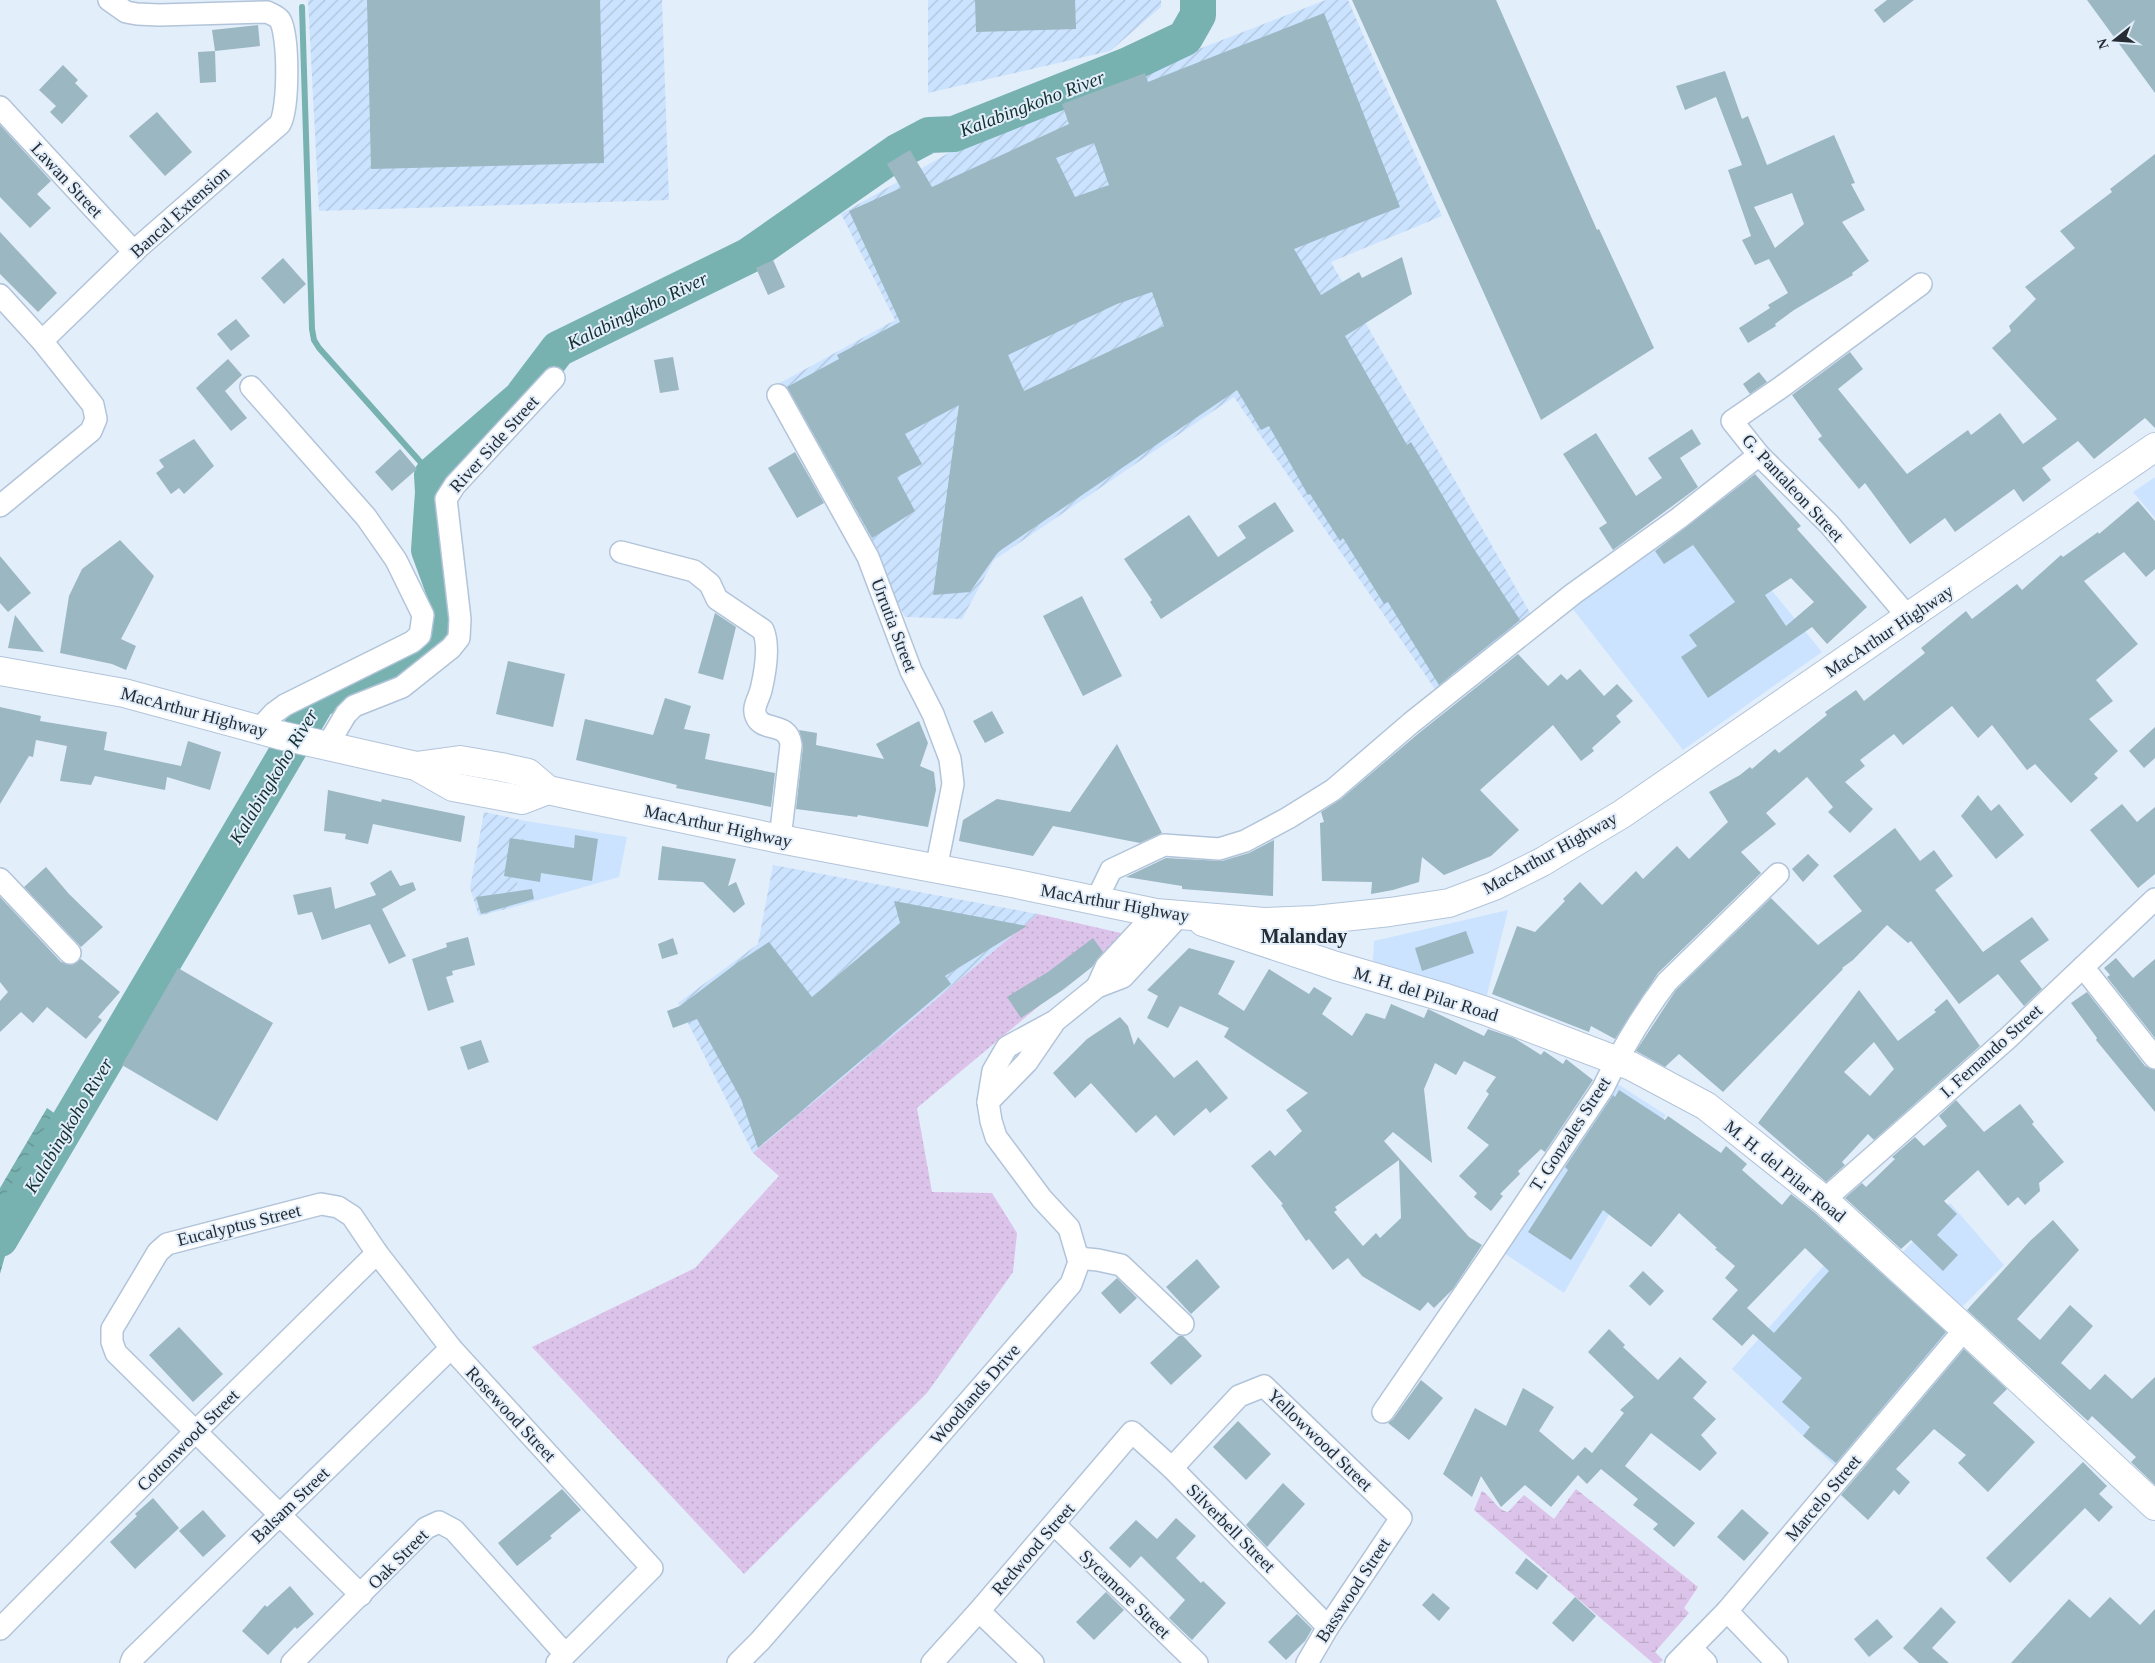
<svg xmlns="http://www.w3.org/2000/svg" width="2155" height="1663" font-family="'Times New Roman',serif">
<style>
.built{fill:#cbe3fe}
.industrial{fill:url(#industrial-furrows)}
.grass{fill:url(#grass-dots)}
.wetland{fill:url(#wetland-marsh)}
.water{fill:url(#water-waves)}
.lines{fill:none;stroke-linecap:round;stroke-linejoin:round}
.stream{stroke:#78b2b0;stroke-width:6}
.river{stroke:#78b2b0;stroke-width:36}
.building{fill:#9ab7c2;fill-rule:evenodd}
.street-casing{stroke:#b2c4d9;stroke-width:24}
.secondary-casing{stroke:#b2c4d9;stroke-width:30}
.highway-casing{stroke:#b2c4d9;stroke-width:30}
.street{stroke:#fff;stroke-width:21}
.secondary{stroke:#fff;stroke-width:28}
.highway{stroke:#fff;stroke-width:28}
.labels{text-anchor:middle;stroke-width:4;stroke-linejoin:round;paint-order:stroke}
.street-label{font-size:18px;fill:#252c34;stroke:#e3eefb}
.water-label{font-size:19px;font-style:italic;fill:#12302f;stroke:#e3eefb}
.quarter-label{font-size:20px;font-weight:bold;fill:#252c34;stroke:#e3eefb}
</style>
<defs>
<pattern id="industrial-furrows" width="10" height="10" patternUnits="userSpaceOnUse" patternTransform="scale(1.25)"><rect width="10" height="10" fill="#cbe3fe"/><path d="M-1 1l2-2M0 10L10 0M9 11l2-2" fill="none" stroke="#aec3da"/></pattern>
<pattern id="grass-dots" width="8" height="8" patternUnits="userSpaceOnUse" patternTransform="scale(1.25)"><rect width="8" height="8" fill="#dcc3ea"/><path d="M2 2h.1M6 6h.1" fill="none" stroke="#bda8c9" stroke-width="1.8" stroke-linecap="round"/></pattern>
<pattern id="wetland-marsh" width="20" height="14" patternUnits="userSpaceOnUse" patternTransform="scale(1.25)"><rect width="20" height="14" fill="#dcc3ea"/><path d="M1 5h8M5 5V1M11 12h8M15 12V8" fill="none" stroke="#bda8c9"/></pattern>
<pattern id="water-waves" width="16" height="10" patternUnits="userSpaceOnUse" patternTransform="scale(1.25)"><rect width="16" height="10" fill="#78b2b0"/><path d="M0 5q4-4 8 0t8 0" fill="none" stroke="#629190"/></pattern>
</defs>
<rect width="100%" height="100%" fill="#e3eefb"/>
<g class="built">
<polygon points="2155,477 2155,518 2133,492"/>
<polygon points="1703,506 1822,652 1683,750 1569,604"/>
<polygon points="526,821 627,837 619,877 514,907"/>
<polygon points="1508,910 1486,999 1373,961 1374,941"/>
<polygon points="1616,1083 1666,1115 1564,1293 1504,1253"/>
<polygon points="1950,1203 2004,1265 1958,1311 1900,1255"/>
<polygon points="1850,1236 1957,1333 1838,1469 1732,1369"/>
</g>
<g class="industrial">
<polygon points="308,0 662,0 669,200 319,211"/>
<polygon points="928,0 1161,0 1161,7 1110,51 928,93"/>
<polygon points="1326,0 1348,0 1442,216 1331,262 1533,618 1439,695 1234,397 994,560 962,619 905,617 780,383 895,320 841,214 989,130"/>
<polygon points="484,812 526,821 514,907 479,916 470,888"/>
<polygon points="773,865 1038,914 753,1153 678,1003 758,944"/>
</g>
<polygon class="grass" points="1038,914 1125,934 917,1108 932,1192 992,1193 1017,1233 1013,1272 927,1393 744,1574 532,1347 695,1268 779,1176 753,1153"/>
<path class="wetland" d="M1576,1489L1698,1587L1684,1608L1689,1613L1655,1652L1663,1660L1659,1663H1653L1474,1510L1482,1491C1491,1496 1498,1511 1508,1512L1524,1495L1554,1519Z"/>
<polygon class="water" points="47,1108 83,1133 5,1256 0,1274 0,1188"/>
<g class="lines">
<polyline class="stream" points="302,7 312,329 314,340 319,348 432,475"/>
<path class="river" d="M0,1239L318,700C364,680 415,663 449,624L447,599L429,550L433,492L432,475L521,398L558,349L748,256L897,152L929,135L954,134L1128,65L1185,38L1198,15V0"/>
</g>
<g class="building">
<polygon points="367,0 600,0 604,163 371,169"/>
<polygon points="975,0 1075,0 1076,29 976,32"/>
<polygon points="1352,0 1496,0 1597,230 1599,229 1654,348 1541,420"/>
<polygon points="1887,0 1914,0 1884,23 1874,10"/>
<polygon points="2087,0 2155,0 2155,93"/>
<path d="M1324,13L1400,207L1294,249L1321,295L1359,272L1362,278L1402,257L1412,294L1345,336L1407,445L1411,442L1474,549L1520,620L1439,685L1388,602L1384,604L1343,538L1340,541L1310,494L1308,495L1269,426L1261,430L1237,390L998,552L970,592L933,595L959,405L905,434L922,464L897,477L915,511L872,538L787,387L839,359L837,355L900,322L849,211L901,188L887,164L910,150L932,187L1069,124L1062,104L1145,73L1148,82ZM1094,143L1109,185L1075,197L1056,158ZM1152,292L1164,326L1024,391L1008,355L1117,304Z"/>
<polygon points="258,25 260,46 215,51 212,30"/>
<polygon points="215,51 216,82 200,83 198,52"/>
<polygon points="63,65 78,80 75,83 88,96 62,124 50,112 56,106 39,90"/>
<path d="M1725,71L1742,119L1748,116L1767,165L1834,135L1855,183L1851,184L1865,210L1842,222L1869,261L1852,273L1853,275L1794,310L1775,324L1776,326L1748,343L1739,328L1770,308L1768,305L1788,293L1769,259L1755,265L1742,240L1751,236L1728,170L1742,165L1716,97L1685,110L1676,86ZM1792,193L1804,224L1775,248L1754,207Z"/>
<polygon points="157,112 192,152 165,176 129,136"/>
<polygon points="0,125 51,181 37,194 51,208 30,228 0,197"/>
<polygon points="2155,154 2155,428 2145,418 2094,459 2078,441 2042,468 2051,480 2023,502 2014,489 1955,532 1945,518 1910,544 1865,483 1859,489 1818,439 1822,436 1792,395 1850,352 1863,369 1838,389 1907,474 1968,430 1971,435 2000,413 2023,444 2057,419 1992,348 2011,331 2009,326 2036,299 2025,287 2075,248 2060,231 2112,192 2110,189"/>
<polygon points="0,232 57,293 38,312 0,274"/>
<polygon points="283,258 306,284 284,304 261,278"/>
<polygon points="773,260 785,287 768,295 756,268"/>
<polygon points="236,319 250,336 231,351 217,334"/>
<polygon points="673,357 679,390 660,393 654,360"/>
<polygon points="228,359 242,375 225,391 247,418 231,431 196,388"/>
<polygon points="1759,372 1767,382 1750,394 1743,384"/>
<polygon points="1692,429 1701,444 1680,458 1698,487 1613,550 1599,528 1607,523 1563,454 1596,433 1636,496 1662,478 1648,458"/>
<polygon points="194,439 214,466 184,494 179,488 171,494 156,473 164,467 159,460"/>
<polygon points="400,449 417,469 392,491 375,472"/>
<polygon points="795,452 824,503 797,518 768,468"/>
<path d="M1755,474L1801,526L1797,529L1867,607L1827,644L1812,627L1708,698L1681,657L1697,646L1689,635L1735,602L1693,545L1664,564L1655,551ZM1791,578L1814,602L1786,626L1765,595Z"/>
<polygon points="2138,501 2155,521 2155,569 2146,577 2124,552 2084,581 2138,644 2096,680 2113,701 2089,719 2118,751 2094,774 2098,778 2071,803 2035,764 2027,770 1992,725 1978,738 1952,706 1903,745 1894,734 1860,760 1865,766 1845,782 1873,809 1850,833 1828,812 1833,807 1807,777 1766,813 1776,824 1741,852 1761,873 1658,973 1615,1039 1591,1026 1589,1032 1492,994 1517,926 1535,932 1565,901 1563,899 1580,882 1602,905 1636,871 1643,879 1677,846 1689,859 1728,822 1709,792 1740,775 1750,767 1752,769 1775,749 1779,753 1827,715 1825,712 1856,690 1864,701 1925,653 1921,648 1966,611 1972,619 2017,584 2022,590 2061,555 2063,557 2098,532 2099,534"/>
<polygon points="1275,502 1294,531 1161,619 1150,602 1152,600 1124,559 1189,515 1218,557 1246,538 1238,526"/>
<polygon points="120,540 154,576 121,639 136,646 126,670 112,664 60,653 69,596 82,569"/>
<polygon points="0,556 31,593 8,612 0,603"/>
<polygon points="1082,596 1122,676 1083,696 1043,616"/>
<polygon points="715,613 736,627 723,680 698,673"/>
<polygon points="15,615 44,652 8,648"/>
<polygon points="1518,654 1548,686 1561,674 1567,680 1580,669 1604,696 1617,684 1633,701 1616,716 1621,722 1592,748 1594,751 1581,761 1553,725 1480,790 1519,830 1491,856 1444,875 1422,857 1419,882 1393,890 1371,894 1372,882 1322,881 1320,823 1324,822 1321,812 1341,799 1419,733"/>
<polygon points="508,661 565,674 553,727 496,714"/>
<polygon points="665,698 691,706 684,729 710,734 705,759 775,773 771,807 676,788 677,785 576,760 585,719 653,735"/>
<polygon points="0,707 41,716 40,721 107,732 104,750 181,766 188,741 221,752 210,790 167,777 165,790 95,776 91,785 60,781 67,746 36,740 33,757 29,756 0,804"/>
<polygon points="992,711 1004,733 985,743 973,721"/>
<polygon points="919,721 928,743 920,766 934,772 936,790 928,827 858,815 857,817 796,809 803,746 799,730 817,733 816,745 884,759 876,744"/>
<polygon points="2155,727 2155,758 2144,768 2129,751"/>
<polygon points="1117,744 1162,833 1140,843 1053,826 1033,856 959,841 963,820 997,799 1070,812"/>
<polygon points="328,790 381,802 382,799 465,816 461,842 373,824 368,844 345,839 346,834 324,831"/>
<polygon points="1978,795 1991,811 1999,804 2024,835 1996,859 1961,816"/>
<polygon points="2122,804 2137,822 2155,807 2155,874 2138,888 2090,830"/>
<polygon points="1895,828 1920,861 1934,850 1953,876 1935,890 1983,952 2032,917 2049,940 2020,961 2042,989 2024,1006 1998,974 1959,1004 1911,941 1908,943 1887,925 1853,960 1842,968 1843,969 1723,1092 1679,1054 1665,1067 1636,1051 1676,990 1771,898 1818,945 1862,911 1833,876"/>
<polygon points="575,835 598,839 592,881 541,873 540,882 504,876 510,838 574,848"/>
<polygon points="1274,840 1273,896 1182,889 1182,886 1126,877 1166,858 1222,861 1249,853"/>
<polygon points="662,846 736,859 728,886 736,882 745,904 734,913 703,882 658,880"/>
<polygon points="1808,854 1819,865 1803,882 1792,869"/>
<polygon points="46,867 69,894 103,927 81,947 24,887"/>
<polygon points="391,870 400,886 413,882 416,890 382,909 406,956 389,964 370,924 322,940 312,912 298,915 293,895 331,887 335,909 376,895 370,883"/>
<polygon points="532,889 534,899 481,914 476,897"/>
<polygon points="0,897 61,962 72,965 81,959 120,992 98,1017 102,1020 86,1039 47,1007 33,1023 21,1012 0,1032 0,1001 8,992 0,982"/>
<polygon points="894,901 1027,926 945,976 951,984 758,1148 741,1099 697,1019 673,1028 667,1011 680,1006 737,963 769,942 812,997 900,923"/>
<polygon points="1466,931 1474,953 1422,971 1415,948"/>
<polygon points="468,937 475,965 452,971 453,975 446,977 454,1002 428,1011 412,959 447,947 446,943"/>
<polygon points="673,938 678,954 662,959 658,944"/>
<polygon points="1093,938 1103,952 1092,967 1064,989 1021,1018 1007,997 1048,972"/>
<path d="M1189,948L1235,961L1218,994L1244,1011L1269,969L1309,994L1314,987L1332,998L1322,1014L1352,1036L1366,1013L1385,1019L1391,1004L1424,1018L1428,1009L1484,1036L1488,1029L1514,1038L1541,1055L1544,1051L1563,1064L1566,1059L1593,1080L1545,1152L1541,1149L1518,1171L1520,1174L1500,1194L1503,1196L1491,1211L1474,1197L1477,1193L1459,1176L1489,1145L1467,1128L1489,1094L1486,1091L1496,1077L1464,1061L1456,1075L1435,1063L1424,1089L1432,1163L1393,1132L1384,1141L1469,1237L1482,1245L1453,1289L1434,1308L1428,1302L1420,1311L1362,1276L1348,1258L1333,1270L1309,1239L1306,1241L1281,1205L1283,1204L1251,1166L1270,1150L1275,1156L1302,1131L1286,1110L1308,1093L1224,1037L1229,1028L1180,1006L1168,1028L1147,1018L1158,996L1147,990ZM1399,1160L1401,1218L1380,1238L1376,1233L1363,1246L1334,1212L1337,1210L1335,1207Z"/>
<polygon points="2116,958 2133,978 2155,959 2155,1038 2107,977 2110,975 2104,968"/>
<polygon points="178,968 273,1023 217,1121 122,1065"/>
<path d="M1859,990L1898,1041L1936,1012L1934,1010L1947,999L1980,1046L1874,1140L1868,1134L1842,1162L1845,1165L1826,1182L1758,1123ZM1874,1042L1894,1069L1870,1096L1844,1072Z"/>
<polygon points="2087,992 2145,1066 2155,1070 2155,1112 2096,1040 2097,1038 2071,1003"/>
<polygon points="1120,1017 1128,1026 1134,1045 1138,1037 1174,1078 1197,1060 1228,1098 1210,1113 1206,1108 1174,1136 1156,1115 1136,1133 1091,1083 1075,1098 1053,1073 1087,1039"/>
<polygon points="481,1040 489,1062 468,1070 460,1047"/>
<path d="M1619,1090L1665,1120L1668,1116L1721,1153L1726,1146L1747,1164L1742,1170L1782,1205L1791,1194L1814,1212L1946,1332L1836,1463L1803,1436L1810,1427L1782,1402L1802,1378L1753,1334L1742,1346L1712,1319L1738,1290L1725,1278L1735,1266L1715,1249L1717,1248L1679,1213L1651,1247L1603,1210L1571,1260L1528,1232L1568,1170L1565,1167L1613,1095L1615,1097ZM1805,1248L1829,1271L1774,1333L1747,1308Z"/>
<polygon points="1956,1100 1984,1132 2020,1104 2034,1122 2032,1124 2064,1162 2039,1183 2040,1191 2025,1205 2018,1197 2008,1206 1978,1170 1944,1201 1957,1214 1937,1235 1958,1255 1943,1271 1911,1240 1901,1249 1845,1198 1862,1183 1866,1187 1895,1159 1892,1157 1915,1137 1924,1146 1947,1126 1939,1116"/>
<polygon points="2053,1220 2079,1250 2017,1319 2040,1340 2070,1305 2093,1326 2061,1363 2090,1390 2105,1374 2132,1399 2155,1377 2155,1485 2131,1462 2136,1457 2092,1416 2088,1421 1967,1310 2030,1241"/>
<polygon points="1197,1259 1220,1287 1191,1314 1166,1287"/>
<polygon points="1643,1271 1664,1291 1650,1306 1629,1286"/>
<polygon points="1117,1278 1137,1298 1120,1314 1101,1293"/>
<polygon points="179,1327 223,1374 193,1402 149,1355"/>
<polygon points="1609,1329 1625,1345 1623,1347 1658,1380 1680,1357 1707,1382 1693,1398 1716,1419 1701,1435 1717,1453 1700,1471 1651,1433 1625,1466 1695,1523 1674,1547 1653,1529 1658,1524 1633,1505 1638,1499 1601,1469 1587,1484 1578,1475 1551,1507 1525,1485 1501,1507 1481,1476 1472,1497 1443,1474 1475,1408 1506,1426 1523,1388 1554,1407 1539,1431 1573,1460 1585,1447 1592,1453 1624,1413 1620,1410 1634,1397 1588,1352"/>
<polygon points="1179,1336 1183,1336 1202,1356 1171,1385 1150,1363"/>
<polygon points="1964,1349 2007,1389 1993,1403 2035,1442 1988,1492 1958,1463 1966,1455 1934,1429 1896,1469 1910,1482 1899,1495 1894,1490 1868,1520 1841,1495"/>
<polygon points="1421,1380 1443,1398 1409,1440 1388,1423 1393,1419"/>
<polygon points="1238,1421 1271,1454 1246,1480 1213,1447"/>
<polygon points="2083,1462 2107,1486 2099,1494 2113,1507 2099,1522 2085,1508 2010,1583 1986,1558"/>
<polygon points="1283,1483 1305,1504 1267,1547 1246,1525"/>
<polygon points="562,1489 581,1510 550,1536 552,1538 517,1566 498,1543"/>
<polygon points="153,1498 179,1528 135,1569 110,1542 137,1516 135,1514"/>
<polygon points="1742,1509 1769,1533 1744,1561 1717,1537"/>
<polygon points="203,1510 226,1536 203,1557 179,1531"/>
<polygon points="1176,1518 1196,1536 1176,1558 1201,1583 1203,1581 1226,1603 1192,1640 1169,1618 1185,1600 1141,1556 1130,1568 1109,1548 1136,1520 1157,1539"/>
<polygon points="1526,1558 1548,1576 1537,1590 1515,1573"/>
<polygon points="290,1586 314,1614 297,1629 295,1627 268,1655 242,1631 265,1605 267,1607"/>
<polygon points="1106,1592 1124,1610 1094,1640 1076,1622"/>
<polygon points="1433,1593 1450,1608 1439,1621 1422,1605"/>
<polygon points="1575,1597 1596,1616 1573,1642 1552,1623"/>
<polygon points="2110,1597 2140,1625 2155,1609 2155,1663 2011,1663 2069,1599 2090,1618"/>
<polygon points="1941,1607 1956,1622 1932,1648 1949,1663 1919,1663 1903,1648"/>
<polygon points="1297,1614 1312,1629 1305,1641 1286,1660 1268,1642"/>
<polygon points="1877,1619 1893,1637 1869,1657 1854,1639"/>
</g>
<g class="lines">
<defs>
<g id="street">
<polyline points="0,107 134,252"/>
<polyline points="0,295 42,341 93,405 96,419 91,431 0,506"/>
<path d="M42,341L140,246L280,124C289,107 289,36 280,20C277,16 271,14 267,12L159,15L137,14L126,12L109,0"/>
<polyline points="251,387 366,517 396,560 423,615 420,635 412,642 285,705 274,713 259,729"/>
<polyline points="778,395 868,557 911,671 933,714 950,759 953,784 936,869"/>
<path d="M621,552L694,571L710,584L717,599L763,630C770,646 765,673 761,690C759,698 752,708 756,716C762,733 788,720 791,745L780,839"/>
<polyline points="1909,618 1829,524 1759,455 1732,421 1780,388 1921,284"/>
<polyline points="327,746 346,714 354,706 402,687 451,648 459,638 460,619 446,499 455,485 554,378"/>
<polyline points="0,879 70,953"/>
<polyline points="1096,901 1111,870 1164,845 1219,849 1245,841 1288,818 1333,790 1411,723 1573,594 1679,518 1759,455"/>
<polyline points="2083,967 2155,1058"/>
<polyline points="1097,987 1106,967 1156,913"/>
<polyline points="988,1102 1027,1062 1053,1024"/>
<polyline points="1824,1200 2008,1038 2155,899"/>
<polyline points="1078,1258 1098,1260 1121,1265 1183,1324"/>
<path d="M1383,1412L1486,1262L1603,1088C1621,1051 1642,1015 1667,982L1778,874"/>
<polyline points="1172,1468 1239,1396 1264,1386 1401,1518 1328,1627 1307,1663"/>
<polyline points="1054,1524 1197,1663"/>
<polyline points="361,1595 116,1353 112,1342 112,1329 158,1252 167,1244 321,1204 338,1207 352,1216 377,1253 451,1348 652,1568 557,1663"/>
<polyline points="979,1611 1033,1663"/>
<polyline points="1727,1611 1777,1663"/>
<polyline points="0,1629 195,1432 377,1253"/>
<polyline points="1691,1648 1706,1663"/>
<polyline points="131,1663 133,1658 451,1348"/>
<polyline points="292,1663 426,1528 439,1522 454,1530 565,1654"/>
<polyline points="738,1663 760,1641 1071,1284 1079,1262 1069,1228 1042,1199 996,1137 991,1121 988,1102 993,1071 1007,1047 1055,1021 1097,987 1123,977 1179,916"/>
<polyline points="932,1663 979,1611 1132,1432 1172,1468 1328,1627"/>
<polyline points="1676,1663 1727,1611 1965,1329"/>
</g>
<polyline id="secondary" points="1203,922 1336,966 1446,998 1486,1011 1631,1066 1706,1106 1824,1200 1965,1329 2155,1506"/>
<g id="highway">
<polyline points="0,671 124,693 279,735 416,766 453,787 522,800 548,790"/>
<polyline points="416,766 460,760 501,767 528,773 548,790 566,794 780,839 1007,882 1156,913 1264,922 1315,920 1390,912 1449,903 1494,886 1542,862 1622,814 2155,447"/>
</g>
</defs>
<use href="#street" class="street-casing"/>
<use href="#secondary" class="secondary-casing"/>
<use href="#highway" class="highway-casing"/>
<use href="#street" class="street"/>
<use href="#secondary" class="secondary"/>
<use href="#highway" class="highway"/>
</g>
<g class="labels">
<g class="street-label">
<text transform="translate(67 180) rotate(47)" y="6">Lawan Street</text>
<text transform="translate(180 212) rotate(-42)" y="6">Bancal Extension</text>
<text transform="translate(494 444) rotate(-48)" y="6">River Side Street</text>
<text transform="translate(1793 488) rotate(47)" y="6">G. Pantaleon Street</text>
<text transform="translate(894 625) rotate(69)" y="6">Urrutia Street</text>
<text transform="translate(1889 631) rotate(-34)" y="6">MacArthur Highway</text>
<text transform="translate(194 712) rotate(15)" y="6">MacArthur Highway</text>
<text transform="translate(718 826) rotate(12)" y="6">MacArthur Highway</text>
<text transform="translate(1550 853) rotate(-29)" y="6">MacArthur Highway</text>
<text transform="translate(1115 903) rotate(10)" y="6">MacArthur Highway</text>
<text transform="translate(1426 994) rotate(17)" y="6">M. H. del Pilar Road</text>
<text transform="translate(1991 1051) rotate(-42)" y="6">I. Fernando Street</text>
<text transform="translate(1570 1134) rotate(-57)" y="6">T. Gonzales Street</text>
<text transform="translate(1785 1171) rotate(39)" y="6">M. H. del Pilar Road</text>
<text transform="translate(239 1225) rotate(-14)" y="6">Eucalyptus Street</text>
<text transform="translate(975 1394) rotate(-49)" y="6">Woodlands Drive</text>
<text transform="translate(511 1414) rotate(47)" y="6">Rosewood Street</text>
<text transform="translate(188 1440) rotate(-45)" y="6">Cottonwood Street</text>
<text transform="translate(1320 1440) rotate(44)" y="6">Yellowwood Street</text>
<text transform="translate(1823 1498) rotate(-50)" y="6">Marcelo Street</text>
<text transform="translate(290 1505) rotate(-44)" y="6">Balsam Street</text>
<text transform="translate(1231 1528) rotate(45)" y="6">Silverbell Street</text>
<text transform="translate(1033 1549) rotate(-49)" y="6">Redwood Street</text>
<text transform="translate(398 1559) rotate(-45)" y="6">Oak Street</text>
<text transform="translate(1353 1590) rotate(-57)" y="6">Basswood Street</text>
<text transform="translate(1125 1594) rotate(44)" y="6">Sycamore Street</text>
</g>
<g class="water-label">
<text transform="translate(1032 103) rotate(-21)" y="7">Kalabingkoho River</text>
<text transform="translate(637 310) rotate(-26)" y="7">Kalabingkoho River</text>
<text transform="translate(273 776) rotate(-59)" y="7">Kalabingkoho River</text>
<text transform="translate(68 1125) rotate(-59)" y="7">Kalabingkoho River</text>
</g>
<g class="quarter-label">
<text x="1304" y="943">Malanday</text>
</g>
</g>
<g transform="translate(2115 40) rotate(253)" stroke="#e3eefb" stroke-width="4" paint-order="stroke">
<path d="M0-4L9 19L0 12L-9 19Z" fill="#252c34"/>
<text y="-8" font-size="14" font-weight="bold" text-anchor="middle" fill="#252c34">N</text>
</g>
</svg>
